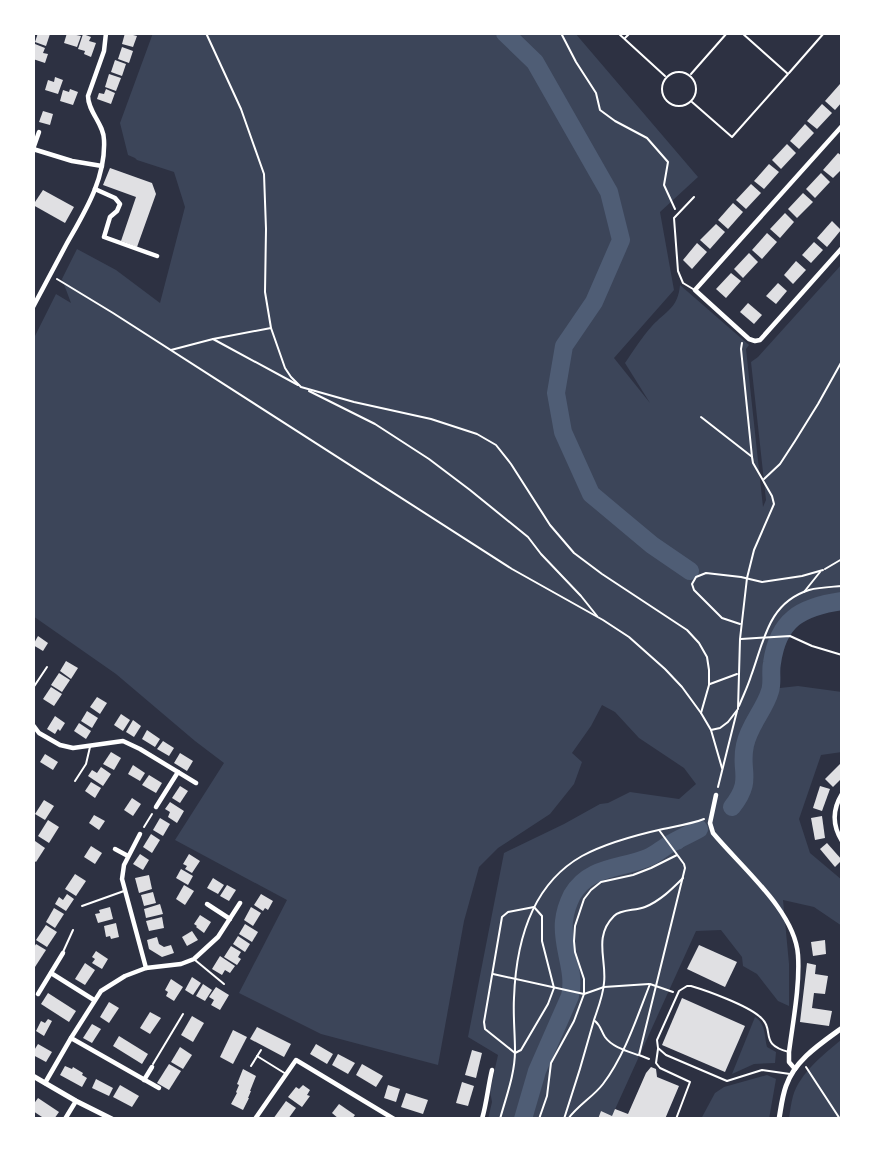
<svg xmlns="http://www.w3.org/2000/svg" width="875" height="1152" font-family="Overpass,sans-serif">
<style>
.green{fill:#3c4559}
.water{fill:#4f5d75}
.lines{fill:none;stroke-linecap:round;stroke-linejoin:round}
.river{stroke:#4f5d75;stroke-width:18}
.building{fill:#e0e0e3}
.path{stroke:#fff;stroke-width:2}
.service{stroke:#fff;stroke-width:2}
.minor{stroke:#fff;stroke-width:4.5}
.tertiary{stroke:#fff;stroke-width:5}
</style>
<rect width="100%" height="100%" fill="#2d3142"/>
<g class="green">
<path d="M153,33H575L698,177L660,212L674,290L614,358L650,403L625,363C633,351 642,337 652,326C666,311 678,308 680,285L749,345L746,349L763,507L766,500L751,362L758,357L842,264V597C774,605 774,632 762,690L798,686L842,692V752L821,755L799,819L810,853L842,880V926L814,907L783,900L789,964V1006L778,1001L757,974L743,966L742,957L721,930L696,931L612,1116L601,1111L598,1119H488L492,1102L490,1091L498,1055L468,1037L504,853L564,824L600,804L608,803L630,792L679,799L696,784L684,768L639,738L615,712L602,705L591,726L572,753L582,762L574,784L550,814L498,848L479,867L464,921L438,1065L321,1034L239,993L287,900L175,840L224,763L195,741L116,674L33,616V340L56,294L71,303L62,279L77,249L116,270L160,303L185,207L174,172L137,160L135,158L128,155L120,123Z"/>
<path d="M755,1017C766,1024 764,1035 767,1047L776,1052L775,1063L754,1064L732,1074Z"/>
<path d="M841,1040L842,1119H789C790,1111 791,1103 793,1096C800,1073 823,1055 841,1040Z"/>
<polygon points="767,1075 776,1079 769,1119 701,1119 715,1093 724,1087"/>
</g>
<path class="water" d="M698,825L701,832L681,849L654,855L655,849L658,846L656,844L660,841H664C672,832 686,829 698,825Z"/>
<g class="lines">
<g class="river">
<polyline points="505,33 535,62 609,192 621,240 594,302 564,346 556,393 563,432 591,494 652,545 690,571"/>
<path d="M732,807C754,779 739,772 745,745C749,725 765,709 770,691C773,682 770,672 772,663C778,620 800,607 842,601"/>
<path d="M523,1119L537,1071L570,996C576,971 561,946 564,921C565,912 568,903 572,895C589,866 620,869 647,858C656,855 662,848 670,844C680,838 690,834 699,829"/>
</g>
</g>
<g class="building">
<polygon points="38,33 50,34 46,46 35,42"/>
<polygon points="67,33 81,36 77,47 64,43"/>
<polygon points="125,33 137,36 133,47 122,44"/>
<polygon points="83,34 91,37 89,41 96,43 91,57 84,54 85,51 78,49"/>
<polygon points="35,44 45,48 43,53 48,54 45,63 33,59"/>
<polygon points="122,47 133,51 129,63 118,59"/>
<polygon points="115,60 126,64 122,76 111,72"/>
<polygon points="109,74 121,78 116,91 105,87"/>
<polygon points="55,77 63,80 58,94 45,90 48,80 54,82"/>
<polygon points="840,84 842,86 842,102 835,110 825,101"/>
<polygon points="70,89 78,92 73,105 60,101 63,90 69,92"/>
<polygon points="106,89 115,93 111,104 97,99 99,93 104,94"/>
<polygon points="822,104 832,113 817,129 807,121"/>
<polygon points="43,111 53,114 50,125 39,122"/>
<polygon points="805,124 814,133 799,149 790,141"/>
<polygon points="787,144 796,153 781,169 772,160"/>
<polygon points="838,153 842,156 842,169 833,178 823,170"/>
<polygon points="769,164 779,172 764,189 754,181"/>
<polygon points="110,168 152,183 156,194 137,247 121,241 136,197 103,185"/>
<polygon points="821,173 830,182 815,198 806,189"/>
<polygon points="751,184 761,193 746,209 736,200"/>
<polygon points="43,190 74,207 65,223 33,205"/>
<polygon points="803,193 813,202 797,218 788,209"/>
<polygon points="733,203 743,212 728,229 718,220"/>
<polygon points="785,213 794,222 780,238 770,229"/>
<polygon points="832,221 841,230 827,247 817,238"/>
<polygon points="716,224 725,232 710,249 700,240"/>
<polygon points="767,233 777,242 762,259 752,250"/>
<polygon points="814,242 823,250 811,263 802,255"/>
<polygon points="697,243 707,252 692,269 683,260"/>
<polygon points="749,253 758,262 743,278 734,269"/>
<polygon points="796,261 806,270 793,284 784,275"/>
<polygon points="731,273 741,281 726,298 716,289"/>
<polygon points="778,283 787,291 776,304 766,296"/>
<polygon points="748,303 762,315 754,324 740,312"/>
<polygon points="38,636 48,643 43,651 33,645"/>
<polygon points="66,661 78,668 71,679 60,671"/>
<polygon points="59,673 70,680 62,692 51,685"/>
<polygon points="51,687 62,694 54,706 43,699"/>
<polygon points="97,697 107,703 100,714 90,707"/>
<polygon points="87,711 98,718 92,728 81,721"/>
<polygon points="121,714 130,720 123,731 114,725"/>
<polygon points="55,716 65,723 60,731 58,729 55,734 47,729"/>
<polygon points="133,720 141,726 134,737 126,732"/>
<polygon points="79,723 91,731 86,739 74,731"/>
<polygon points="147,730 160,739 155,747 142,739"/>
<polygon points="163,741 174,748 169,756 157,749"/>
<polygon points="111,752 121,758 114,770 103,764"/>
<polygon points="180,753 193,761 187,771 174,763"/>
<polygon points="45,754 58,762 53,770 40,762"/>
<polygon points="842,762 842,778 833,787 825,779"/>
<polygon points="133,765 145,773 140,781 128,774"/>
<polygon points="101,767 111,774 103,786 88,776 92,770 97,773"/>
<polygon points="149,775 162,783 156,793 142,785"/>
<polygon points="91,782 101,788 95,798 85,791"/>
<polygon points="180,786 188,791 180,803 172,798"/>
<polygon points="820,786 830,789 822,811 813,808"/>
<polygon points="132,798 141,804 133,816 124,810"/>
<polygon points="44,800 54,806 45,820 35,814"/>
<polygon points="170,802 184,811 177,823 168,817 170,812 165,809"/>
<polygon points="94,815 105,821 99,830 89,823"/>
<polygon points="822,816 825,838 815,840 811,818"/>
<polygon points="160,818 170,824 163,836 153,830"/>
<polygon points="48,820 59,827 49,843 38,836"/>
<polygon points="151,834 160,840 152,853 143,847"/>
<polygon points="35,841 45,848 36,862 33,860 33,843"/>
<polygon points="827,843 842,860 835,867 820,849"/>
<polygon points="91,846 102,853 95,864 84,857"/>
<polygon points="140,854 149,860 143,870 133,864"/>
<polygon points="189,854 200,861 192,873 185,869 187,866 183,864"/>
<polygon points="181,869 193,876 188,885 176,878"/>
<polygon points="75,874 86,881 76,896 65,889"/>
<polygon points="149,875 152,889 139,893 135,878"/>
<polygon points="213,878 224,885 218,894 207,888"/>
<polygon points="184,885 194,891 185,905 176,899"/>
<polygon points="227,885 236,890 229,901 220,896"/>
<polygon points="153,892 156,903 144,906 141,895"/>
<polygon points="67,894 74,899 66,911 55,904 59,897 63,900"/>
<polygon points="261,894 273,901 268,910 265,908 263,911 254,905"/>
<polygon points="160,904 163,914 146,918 144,909"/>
<polygon points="110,907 113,919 98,923 95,914 100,913 99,910"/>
<polygon points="251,907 261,913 253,926 244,920"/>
<polygon points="54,908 64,914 55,928 46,922"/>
<polygon points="200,915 211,922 204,933 196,927 197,926 194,924"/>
<polygon points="162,917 164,928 149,931 146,921"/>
<polygon points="116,923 119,937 111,939 110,936 106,937 104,926"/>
<polygon points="245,924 258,932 252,942 239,934"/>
<polygon points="46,925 57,932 47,947 36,940"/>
<polygon points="192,931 198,940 187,946 182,937"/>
<polygon points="238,936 250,944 245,952 233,944"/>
<polygon points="157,937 159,944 164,947 171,945 174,953 162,957 149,949 147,940"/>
<polygon points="825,940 826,954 813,956 811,942"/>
<polygon points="36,944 46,950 33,970 33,949"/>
<polygon points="699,945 737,962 725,987 687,969"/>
<polygon points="231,946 241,952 238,957 241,959 237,965 224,957"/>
<polygon points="96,951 108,959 102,969 92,963 95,959 92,957"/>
<polygon points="220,956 235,966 230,973 225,970 222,975 212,969"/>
<polygon points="85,963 95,970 85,985 75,979"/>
<polygon points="807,963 816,965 815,974 828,976 825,994 814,993 812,1008 832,1011 829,1026 800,1022"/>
<polygon points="192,977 201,983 193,995 185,990"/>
<polygon points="171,979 183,987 174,1001 166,996 168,992 165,990"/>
<polygon points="203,984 212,990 205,1001 196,996"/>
<polygon points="216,987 229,995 220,1010 211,1005 214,1000 209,997"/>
<polygon points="48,993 76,1011 69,1022 41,1004"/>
<polygon points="682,998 745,1026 725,1072 662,1045"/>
<polygon points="109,1002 119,1008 109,1023 100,1017"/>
<polygon points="150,1012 161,1018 150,1034 140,1028"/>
<polygon points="192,1016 204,1023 193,1042 181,1035"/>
<polygon points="48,1019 52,1021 44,1036 36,1031 41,1021 45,1023"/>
<polygon points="92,1024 101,1029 92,1043 83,1038"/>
<polygon points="257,1027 291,1044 284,1057 250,1039"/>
<polygon points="233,1030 247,1037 233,1064 220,1057"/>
<polygon points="119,1036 148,1054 142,1064 113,1046"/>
<polygon points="38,1044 52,1052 46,1062 33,1055 33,1052"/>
<polygon points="316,1044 333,1054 327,1064 310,1054"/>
<polygon points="180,1047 192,1055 183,1069 171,1062"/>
<polygon points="472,1050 482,1053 476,1078 465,1075"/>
<polygon points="338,1054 355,1063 348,1074 332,1065"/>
<polygon points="169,1064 181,1071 169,1090 157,1083"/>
<polygon points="362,1064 383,1076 376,1087 356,1075"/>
<polygon points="65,1066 72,1069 73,1067 83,1073 82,1075 87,1078 82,1087 60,1075"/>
<polygon points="651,1067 656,1069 657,1077 679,1086 665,1119 598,1119 601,1111 612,1116 615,1109 628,1114 646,1073"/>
<polygon points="243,1069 256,1076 250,1091 251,1091 248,1098 249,1098 243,1110 231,1104 237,1093 236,1092 239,1085 237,1084"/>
<polygon points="96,1079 113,1088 109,1096 92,1088"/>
<polygon points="462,1082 474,1086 468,1106 456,1103"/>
<polygon points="120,1085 139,1096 132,1107 113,1097"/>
<polygon points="303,1085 310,1090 307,1095 310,1096 302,1107 288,1097 296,1087 299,1089"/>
<polygon points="388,1085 400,1089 396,1102 384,1098"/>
<polygon points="406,1093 428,1100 423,1114 401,1107"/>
<polygon points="38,1098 59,1112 54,1119 45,1119 33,1111 33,1105"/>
<polygon points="286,1101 296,1108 288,1119 273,1119"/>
<polygon points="339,1104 355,1115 352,1119 339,1119 332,1113"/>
</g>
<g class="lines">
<g class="path">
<polyline points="206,33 241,109 264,174 266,229 265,292 271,328 285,368 291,377 301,387 354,402 431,419 477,434 496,445 511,464 550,525 574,553 602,574 687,630 699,643 707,657 709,670 709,685 701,713"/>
<polyline points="561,33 576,62 596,93 600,110 615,121 647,138 668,162 664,185 675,209"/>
<polyline points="618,33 665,76"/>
<polyline points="625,38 630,33"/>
<circle cx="679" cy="89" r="17"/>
<polyline points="789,73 824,33"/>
<polyline points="691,74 727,33"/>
<polyline points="692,102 732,137 788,74 742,33"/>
<polyline points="57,279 113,313 512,569 603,620 629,637 665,669 682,687 701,713 711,730 722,768"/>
<polyline points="213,339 298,385"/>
<polyline points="171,350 213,339 271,328"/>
<polyline points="309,391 375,424 429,459 470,490 528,537 541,554 581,596 597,616"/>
<polyline points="701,417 751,456"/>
<polyline points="764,479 780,464 795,441 818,404 842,361"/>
<polyline points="825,569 842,559"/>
<polyline points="804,592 820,572"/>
<polyline points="740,624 722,618 694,590 692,584 696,577 706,573 741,577 762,582 802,576 823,570"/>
<polyline points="741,639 790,636 812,646 842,655"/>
<polyline points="710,684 737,674"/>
<path d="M739,706C743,696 748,686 751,676C764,641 768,603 809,590C820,587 831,587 842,586"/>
<polyline points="711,730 720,728 728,722 738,709 740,639 747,578 754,550 774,504 772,496 753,463 752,457 741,349 742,343"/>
<polyline points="718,787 737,711"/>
<polyline points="144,827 152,814"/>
<polygon points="534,907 542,916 542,941 554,988 548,1004 521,1050 515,1053 485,1029 484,1022 502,917 508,912"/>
<polyline points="493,974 584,994 604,987 649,984"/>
<path d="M595,1021C601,1026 601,1031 605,1037C612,1047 627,1051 638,1055"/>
<polyline points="649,1059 639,1055 685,868 684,864 659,830"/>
<polyline points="806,1067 840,1119"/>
<path d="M500,1119C506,1097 515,1074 515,1051C515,1033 513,1016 514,998C516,943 531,885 582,856C606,843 636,835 663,829C677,826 691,824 704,819"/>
<polyline points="539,1119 547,1096 551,1063 574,1021 584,994 584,979 575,952 574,941 575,926 584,899 591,890 601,882 633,875 651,868 677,855"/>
<path d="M564,1119C575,1086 585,1053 594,1020C598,1008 603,996 604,983C607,960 593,937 614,916C621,909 635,911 645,907C660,901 672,889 683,878"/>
<path d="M568,1119C578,1105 593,1097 603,1084C625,1055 637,1017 650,984L673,992"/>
</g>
<g class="service">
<polyline points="693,289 683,283 678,271 674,218 694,197"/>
<polyline points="33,688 47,667"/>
<polyline points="75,781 86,764 90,747"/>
<polyline points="82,906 124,891"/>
<polyline points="63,952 73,930"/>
<polyline points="195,960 224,984"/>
<polyline points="658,1049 656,1063 660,1068 690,1082 676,1119"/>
<path d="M789,1052C757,1044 777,1030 759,1016C746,1005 708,991 691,986H687L679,991L657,1040L658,1048L666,1055L727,1081L762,1070L790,1074"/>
<polyline points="257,1056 286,1074"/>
<polyline points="153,1064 183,1014"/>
<polyline points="251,1066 261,1050"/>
</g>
<g class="minor">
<polyline points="842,126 695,290 749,339 755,341 760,340 842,248"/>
<polyline points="39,132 33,149 72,161 102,166"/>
<polyline points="95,189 115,198 120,204 117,211 110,217 104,237 157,256"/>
<path d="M33,307C44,286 55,266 66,245C84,213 106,179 104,140C104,124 88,112 88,96L104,51L106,33"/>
<polyline points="33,725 39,733 60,745 73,748 123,741 140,749 196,783"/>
<path d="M842,794C832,810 832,825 842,841"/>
<path d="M716,795L710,823L713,833C741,867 795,911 798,955C800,986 793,1021 789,1052V1062L795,1069"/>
<polyline points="156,807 178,772"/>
<polyline points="140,834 124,865 122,879 146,968"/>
<polyline points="115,849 128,856"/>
<polyline points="207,904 230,919"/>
<polyline points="51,973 94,1000"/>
<polyline points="38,994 63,953"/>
<polyline points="71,1038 159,1088"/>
<polyline points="144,1080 152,1067"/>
<polyline points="45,1083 71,1038 101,991 125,976 146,968 181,964 194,959 218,937 240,903"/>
<polyline points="65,1119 76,1101"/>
<polyline points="255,1119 296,1060 394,1119"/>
<path d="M482,1119C487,1102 488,1086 492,1070"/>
</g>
<g class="tertiary">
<polyline points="33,1076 76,1101 112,1119"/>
<path d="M779,1119C781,1108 782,1097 786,1086C795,1060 820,1044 842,1028"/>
</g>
</g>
<rect width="875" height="1152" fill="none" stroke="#ffffff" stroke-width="70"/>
</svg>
